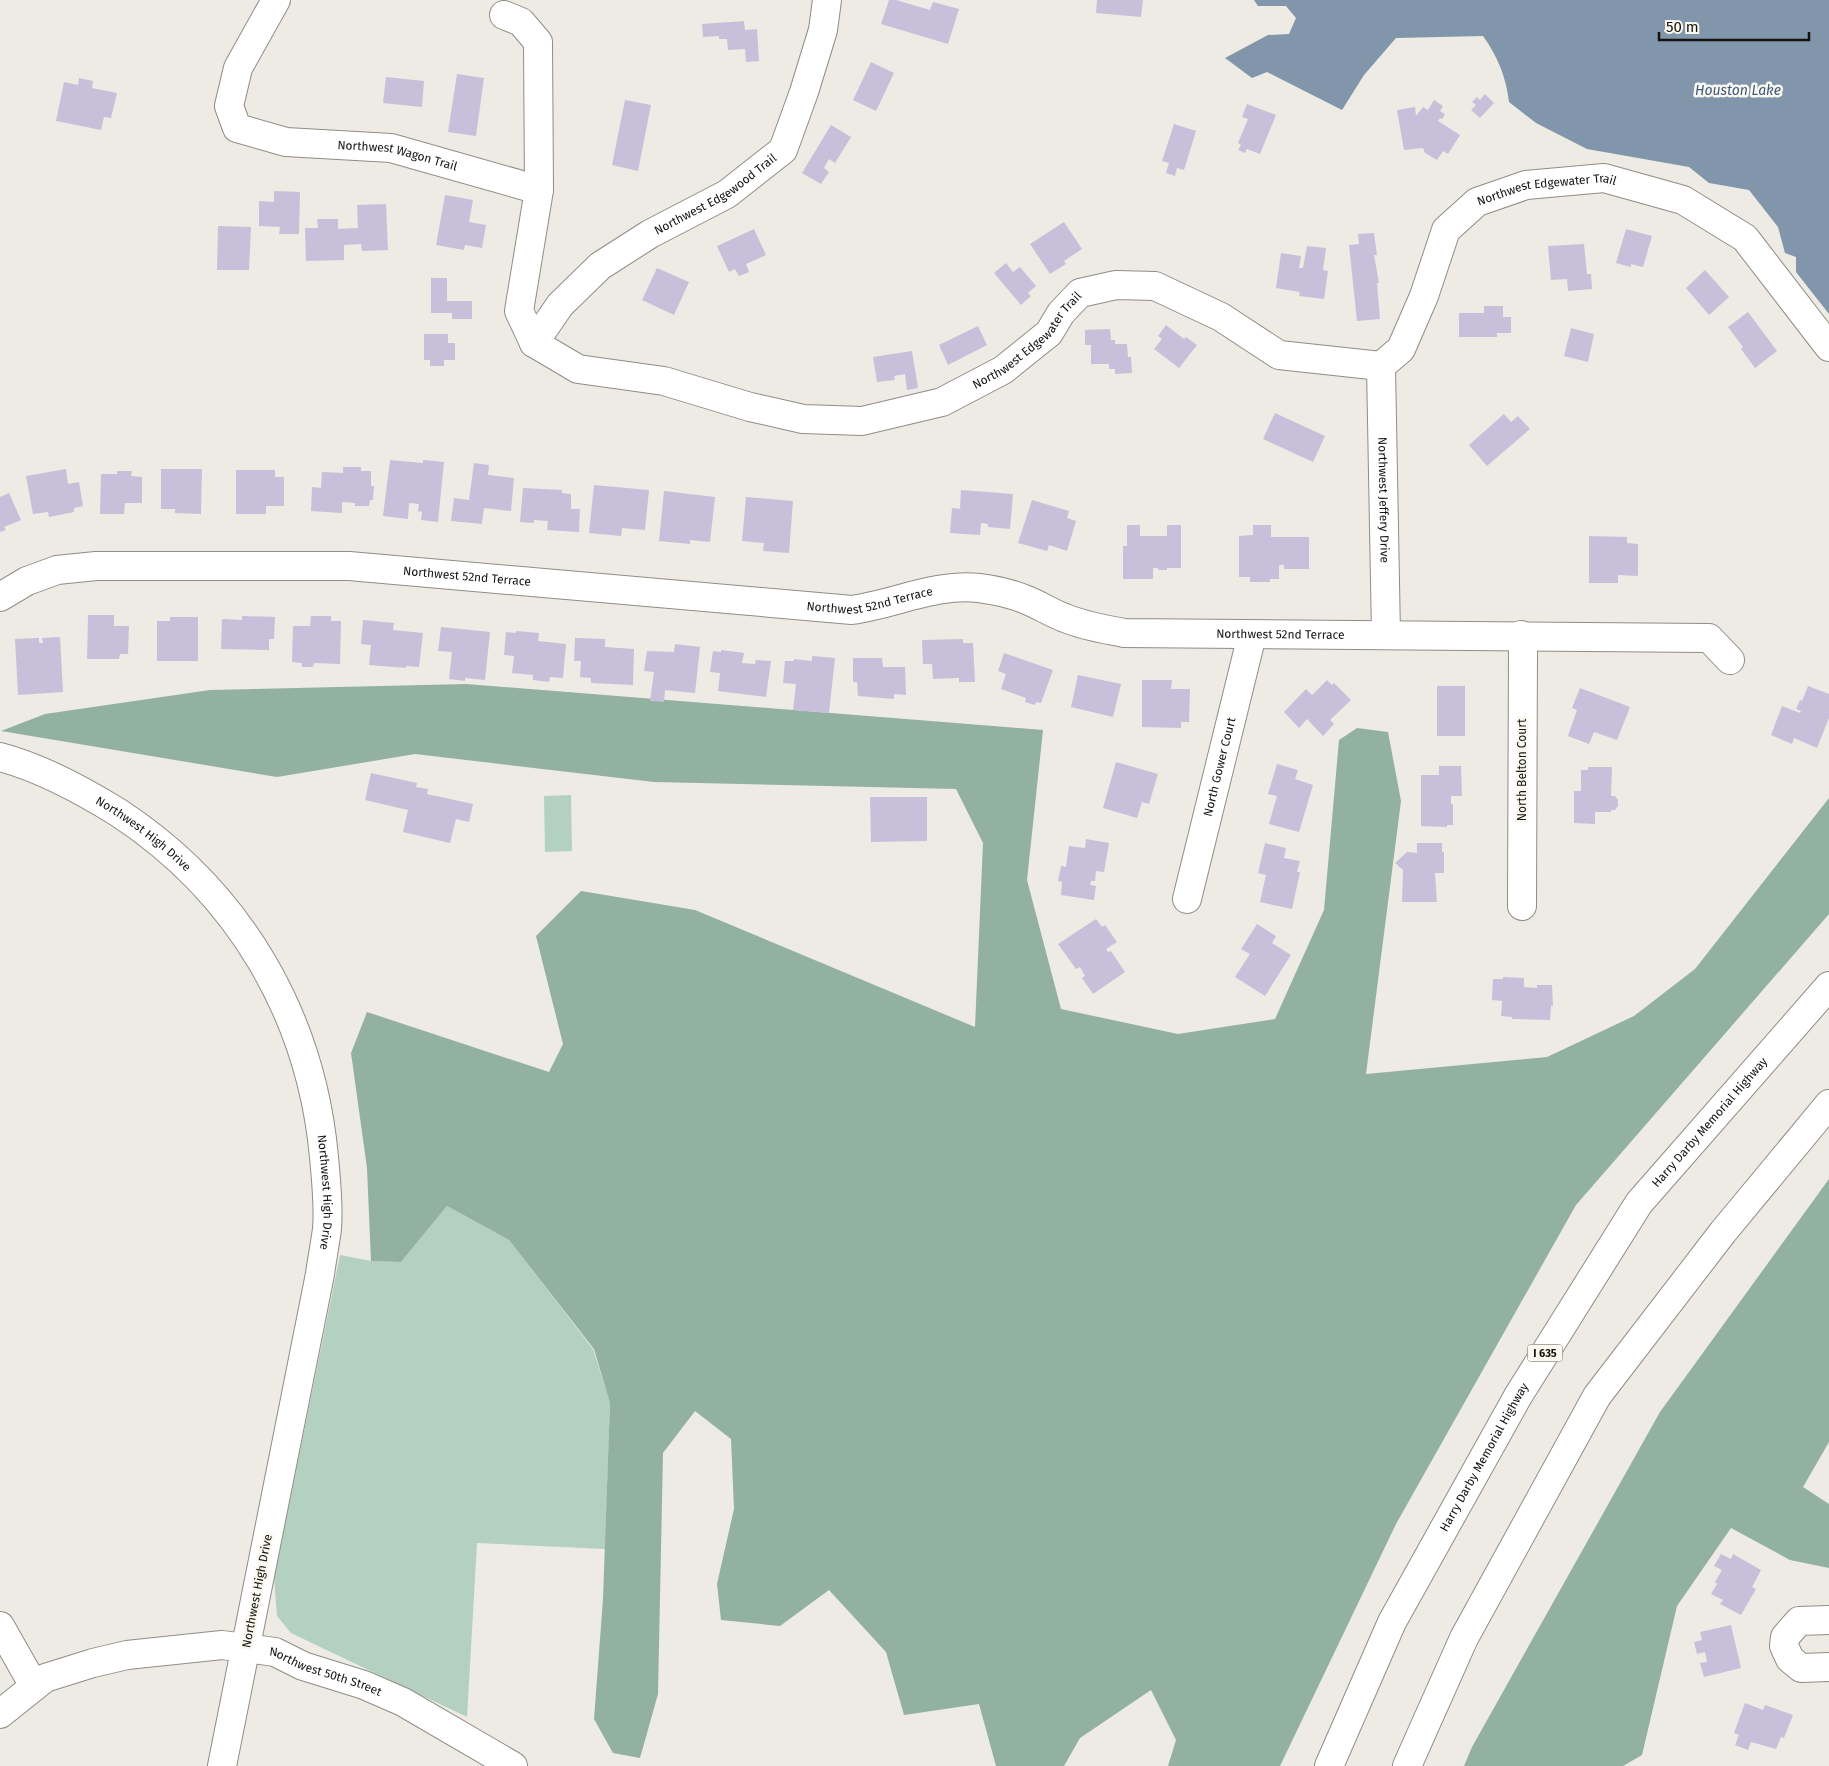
<svg xmlns="http://www.w3.org/2000/svg" width="1829" height="1766" font-family="'Fira Sans',sans-serif">
<style>
.green{fill:#b4d0c1}
.forest{fill:#92b1a1}
.water{fill:#8195ab}
.building{fill:#c8bfdb}
.lines{fill:none;stroke-linecap:round;stroke-linejoin:round}
.minor-casing{stroke:#8f8d86;stroke-width:30}
.highway-casing{stroke:#8f8d86;stroke-width:30}
.minor{stroke:#fff;stroke-width:28}
.highway{stroke:#fff;stroke-width:28}
.labels{text-anchor:middle;stroke-width:5;stroke-linejoin:round;paint-order:stroke}
.shield{fill:#fbf8f0;stroke:#595853;stroke-width:1}
.shield-label{font-size:11px;font-weight:bold;fill:#141310}
.street-label{font-size:12px;fill:#141310;stroke:#fbf8f0}
.water-label{font-size:14px;font-style:italic;fill:#39597d;stroke:#fbf8f0}
</style>
<rect width="100%" height="100%" fill="#edebe3"/>
<g class="green">
<polygon points="571,795 572,851 545,852 544,796"/>
<polygon points="447,1206 509,1240 593,1349 610,1402 605,1549 477,1543 467,1717 291,1633 277,1616 274,1578 340,1255 371,1261 401,1262"/>
</g>
<g class="forest">
<polygon points="466,684 1043,730 1027,880 1061,1009 1178,1034 1275,1019 1324,910 1339,740 1357,728 1388,732 1401,801 1366,1074 1547,1057 1634,1016 1695,969 1829,798 1829,914 1576,1205 1396,1524 1280,1766 1168,1766 1176,1740 1151,1690 1080,1738 1064,1766 996,1766 979,1704 904,1715 886,1652 829,1590 780,1626 721,1620 717,1584 734,1509 731,1439 695,1411 663,1453 658,1694 640,1758 613,1753 594,1719 603,1599 610,1403 594,1349 509,1240 447,1206 401,1262 371,1261 367,1168 351,1053 367,1012 549,1072 563,1044 536,936 581,891 695,910 975,1027 983,843 956,789 654,782 415,754 277,777 1,731 45,714 210,690"/>
<polygon points="1829,1179 1829,1442 1803,1487 1829,1504 1829,1568 1790,1560 1731,1528 1677,1606 1642,1755 1623,1766 1464,1766 1472,1747 1660,1412"/>
</g>
<path class="water" d="M1254,0H1829V314L1796,272V257L1785,253L1778,227L1749,190L1709,183L1689,167L1587,149L1536,123L1509,102C1506,77 1498,57 1483,36L1396,38L1364,75L1342,110L1267,72L1252,78L1225,58L1268,35L1289,34L1296,18L1286,6H1258Z"/>
<g class="building">
<polygon points="889,0 896,0 930,10 933,2 959,9 948,44 881,24"/>
<polygon points="1097,0 1143,0 1141,17 1096,13"/>
<polygon points="744,21 745,30 757,29 759,61 746,62 745,49 728,50 727,39 719,39 719,36 703,37 702,24"/>
<polygon points="871,62 894,73 876,111 853,100"/>
<polygon points="457,74 484,78 476,136 448,132"/>
<polygon points="386,77 424,81 422,107 383,103"/>
<polygon points="79,78 93,81 92,88 117,93 111,118 104,117 101,130 56,121 64,82 78,85"/>
<polygon points="1485,94 1494,103 1480,118 1471,110 1476,105 1472,102 1477,97 1480,100"/>
<polygon points="625,100 651,105 638,171 612,165"/>
<polygon points="1434,100 1443,106 1440,111 1445,114 1442,119 1440,118 1438,121 1460,135 1448,154 1443,151 1437,160 1425,153 1423,148 1404,150 1397,110 1415,107 1416,116 1423,107 1428,110"/>
<polygon points="1247,104 1276,115 1260,154 1247,149 1245,153 1238,150 1241,145 1238,143 1248,119 1242,117"/>
<polygon points="1174,124 1196,131 1184,170 1177,168 1175,176 1166,173 1169,163 1162,161"/>
<polygon points="831,125 851,137 835,163 829,159 824,168 829,172 821,184 802,173"/>
<polygon points="274,191 300,192 299,234 279,234 280,227 259,226 259,201 274,202"/>
<polygon points="445,195 473,200 469,222 486,225 482,248 465,245 464,250 436,245"/>
<polygon points="386,204 388,250 362,251 361,244 344,245 344,260 306,261 305,228 318,228 317,219 338,219 338,229 358,228 357,205"/>
<polygon points="1064,222 1082,249 1064,261 1066,264 1050,274 1030,244"/>
<polygon points="218,226 251,227 249,270 217,270"/>
<polygon points="754,229 766,255 746,264 749,272 739,276 735,269 729,272 717,246"/>
<polygon points="1626,229 1652,236 1643,267 1631,264 1631,267 1616,263"/>
<polygon points="1374,233 1377,255 1374,255 1379,283 1377,283 1380,319 1357,321 1349,245 1359,244 1358,234"/>
<polygon points="1584,244 1587,274 1591,274 1592,289 1568,291 1567,279 1551,280 1548,246"/>
<polygon points="1307,246 1326,248 1323,270 1328,271 1324,299 1299,296 1300,292 1276,288 1281,253 1301,256 1299,268 1303,268"/>
<polygon points="1006,263 1013,272 1020,267 1036,286 1028,293 1031,296 1021,305 994,273"/>
<polygon points="657,268 689,282 674,315 642,300"/>
<polygon points="1705,270 1729,297 1709,315 1686,288"/>
<polygon points="431,278 447,278 447,301 472,301 472,319 452,319 452,313 431,313"/>
<polygon points="1484,306 1503,306 1503,317 1511,317 1511,333 1497,333 1497,337 1459,337 1459,313 1484,313"/>
<polygon points="1748,312 1777,351 1755,368 1741,349 1743,347 1728,327"/>
<polygon points="1166,325 1184,339 1186,337 1197,345 1179,368 1154,349 1162,339 1158,336"/>
<polygon points="978,326 987,345 948,365 939,345"/>
<polygon points="1571,328 1594,334 1588,362 1564,356"/>
<polygon points="1110,329 1111,340 1115,340 1115,344 1127,344 1128,357 1131,357 1132,373 1115,374 1115,369 1109,369 1109,364 1091,364 1091,345 1085,345 1085,330"/>
<polygon points="424,334 448,334 448,343 455,343 455,360 444,360 444,366 430,366 430,360 424,360"/>
<polygon points="912,351 918,388 907,390 905,374 894,376 895,380 877,382 873,357"/>
<polygon points="1275,413 1325,436 1313,462 1263,439"/>
<polygon points="1504,414 1511,422 1518,416 1530,429 1487,466 1469,445"/>
<polygon points="390,460 423,463 423,460 444,462 438,522 421,520 422,512 418,511 419,504 409,503 408,519 383,516"/>
<polygon points="474,463 489,465 488,475 514,478 511,511 484,508 482,524 451,521 454,498 469,500"/>
<polygon points="343,467 361,467 361,471 371,471 371,486 374,486 373,500 370,500 369,506 355,506 355,503 342,502 342,513 311,511 312,487 321,488 322,472 343,473"/>
<polygon points="66,469 68,484 79,482 83,506 74,508 74,512 49,517 48,512 33,514 26,476"/>
<polygon points="161,469 202,469 201,514 175,513 175,509 161,509"/>
<polygon points="236,470 275,470 275,477 284,477 284,506 266,506 266,514 236,514"/>
<polygon points="117,471 132,471 131,476 142,477 142,503 125,503 124,514 100,514 101,474 117,474"/>
<polygon points="594,485 649,490 645,530 622,528 621,536 589,533"/>
<polygon points="523,488 562,490 562,493 571,494 571,509 580,509 579,532 547,530 548,521 534,520 534,523 520,522"/>
<polygon points="961,490 1013,494 1010,529 988,527 988,524 981,523 980,535 950,533 952,508 960,509"/>
<polygon points="664,491 715,497 710,542 690,540 690,544 659,541"/>
<polygon points="9,493 21,520 4,527 6,530 0,532 0,497"/>
<polygon points="746,497 793,501 789,553 763,551 764,543 742,541"/>
<polygon points="1032,500 1069,511 1067,518 1076,521 1067,551 1049,545 1047,551 1018,543"/>
<polygon points="1127,525 1140,525 1140,536 1167,536 1167,525 1181,525 1181,568 1167,568 1167,570 1158,570 1158,568 1153,568 1153,579 1123,579 1123,546 1127,546"/>
<polygon points="1253,525 1271,525 1271,537 1309,537 1309,569 1284,569 1284,565 1279,565 1279,579 1270,579 1270,582 1250,582 1250,577 1239,577 1239,536 1253,535"/>
<polygon points="1589,536 1627,537 1627,543 1638,544 1638,576 1618,575 1618,583 1589,583"/>
<polygon points="88,615 114,615 114,626 129,626 128,654 120,654 119,659 87,659"/>
<polygon points="242,616 275,617 274,639 269,639 269,650 221,649 222,619 242,620"/>
<polygon points="311,616 331,616 331,621 341,621 340,664 314,663 313,667 302,667 302,663 292,662 293,626 310,626"/>
<polygon points="170,617 198,617 198,661 157,661 157,621 170,621"/>
<polygon points="363,620 394,623 393,630 423,633 419,667 406,666 406,668 369,665 371,645 361,644"/>
<polygon points="441,627 490,632 485,680 465,678 465,681 449,679 452,652 438,651"/>
<polygon points="516,631 539,633 538,641 566,644 563,678 550,677 549,682 533,680 533,675 512,673 514,656 504,655 506,632 516,633"/>
<polygon points="60,637 63,692 18,695 15,639 39,638 39,643 43,643 42,638"/>
<polygon points="575,638 605,639 605,647 634,649 633,685 591,683 591,678 580,677 581,661 574,661"/>
<polygon points="963,639 963,643 973,643 975,682 959,682 959,678 933,679 932,664 923,664 922,640"/>
<polygon points="675,644 700,647 695,693 665,690 664,702 650,701 654,672 644,671 647,651 674,652"/>
<polygon points="721,650 744,653 742,663 755,664 756,660 771,661 766,697 718,691 720,673 710,672 713,651 721,652"/>
<polygon points="1004,653 1053,670 1041,703 1036,702 1035,705 1025,702 1026,698 1001,689 1006,674 998,671"/>
<polygon points="812,656 835,658 829,713 793,710 796,684 783,683 785,661 794,661 794,659 812,661"/>
<polygon points="853,658 882,658 883,667 905,667 906,695 894,694 894,699 858,696 857,682 853,682"/>
<polygon points="1078,675 1121,684 1113,717 1071,707"/>
<polygon points="1142,680 1172,680 1171,689 1190,689 1189,722 1181,722 1181,728 1142,727"/>
<polygon points="1327,680 1332,685 1334,683 1351,700 1330,720 1334,724 1323,736 1307,719 1299,728 1284,712 1306,689 1312,695"/>
<rect x="1437" y="686" width="28" height="50"/>
<polygon points="1808,686 1829,694 1829,718 1817,748 1794,738 1792,744 1771,735 1782,706 1800,713 1801,711 1796,709 1800,700 1802,701"/>
<polygon points="1580,688 1630,707 1617,740 1594,732 1589,744 1568,736 1577,710 1572,708"/>
<polygon points="1116,762 1158,774 1149,804 1142,802 1137,818 1103,808"/>
<polygon points="1277,764 1298,770 1295,779 1313,785 1299,832 1269,824 1277,796 1268,794"/>
<polygon points="1439,766 1461,766 1462,796 1451,796 1451,804 1453,804 1453,825 1447,825 1447,827 1421,826 1421,775 1439,775"/>
<polygon points="1588,767 1612,767 1611,796 1615,796 1618,800 1618,806 1615,810 1611,810 1611,812 1595,812 1595,824 1574,823 1574,791 1581,791 1581,770 1588,770"/>
<polygon points="371,773 417,783 416,787 428,789 427,794 473,804 469,822 456,819 450,843 403,832 408,810 365,800"/>
<polygon points="870,797 927,797 927,841 871,842"/>
<polygon points="1086,839 1109,843 1104,872 1096,871 1095,881 1091,881 1090,885 1096,886 1094,900 1061,895 1062,882 1058,881 1061,866 1066,867 1069,846 1085,848"/>
<polygon points="1265,843 1286,848 1284,858 1300,861 1297,872 1300,872 1292,909 1260,902 1266,875 1258,873"/>
<polygon points="1417,843 1442,843 1442,852 1444,852 1444,873 1435,873 1437,902 1402,902 1403,870 1395,863 1407,852 1417,853"/>
<polygon points="1096,919 1102,927 1105,925 1117,942 1106,949 1108,952 1111,951 1125,972 1093,994 1082,978 1085,976 1080,967 1076,969 1058,944"/>
<polygon points="1257,924 1276,936 1272,943 1291,955 1265,996 1235,977 1250,954 1241,949"/>
<polygon points="1503,977 1524,978 1524,987 1537,988 1537,985 1552,985 1553,1006 1551,1006 1550,1020 1512,1019 1512,1017 1501,1016 1502,1001 1492,1000 1493,979 1503,979"/>
<polygon points="1721,1554 1731,1559 1733,1554 1761,1570 1752,1587 1756,1589 1741,1615 1720,1604 1723,1600 1711,1594 1717,1584 1715,1582 1722,1570 1714,1566"/>
<polygon points="1731,1625 1741,1668 1704,1677 1700,1663 1707,1662 1705,1652 1697,1654 1694,1642 1702,1640 1700,1632"/>
<polygon points="1745,1703 1763,1710 1765,1705 1793,1715 1784,1738 1781,1737 1776,1749 1751,1742 1748,1750 1735,1745 1739,1735 1734,1733"/>
</g>
<g class="lines">
<defs>
<g id="minor">
<path id="s1" d="M276,0L238,68L229,106L237,128L286,142L391,148L539,190L519,311L534,343"/>
<polyline points="504,15 521,22 538,42 539,190"/>
<path id="s2" d="M534,343L578,369L664,381L750,407L803,419L862,421L942,402L1003,370L1049,333L1061,313L1080,293L1116,285L1155,286L1221,317L1279,355L1381,366L1401,349L1424,296L1446,230L1477,202L1526,185L1604,178L1683,200L1745,238L1829,347"/>
<path id="s3" d="M534,343L560,305L600,266L650,234L727,194L783,150L804,92L823,30L827,0"/>
<path id="s4" d="M1381,366L1386,635"/>
<path id="s5" d="M0,597L27,581L57,570L96,566H349L852,610C894,604 937,583 979,588C994,590 1010,593 1024,599C1038,604 1051,613 1065,618C1084,626 1104,629 1124,633L1709,638L1730,660"/>
<polyline points="1521,635 1523,650 1522,906"/>
<path id="s6" d="M0,757C42,768 82,790 119,813C239,892 311,1015 324,1157C326,1180 329,1205 327,1229C325,1244 322,1259 320,1274L222,1766"/>
<path id="s7" d="M1187,899L1252,635"/>
<polyline points="1829,1620 1799,1621 1785,1637 1784,1646 1790,1659 1801,1668 1829,1667"/>
<polyline points="0,1626 34,1686"/>
<path id="s8" d="M0,1714L45,1678L93,1663L127,1655L222,1645L275,1652L303,1666L364,1685L403,1702L513,1766"/>
</g>
<g id="highway">
<path id="s9" d="M1329,1766L1392,1622L1518,1396L1639,1203L1829,986"/>
<polyline points="1407,1766 1464,1638 1597,1396 1723,1232 1829,1104"/>
</g>
</defs>
<use href="#minor" class="minor-casing"/>
<use href="#highway" class="highway-casing"/>
<use href="#minor" class="minor"/>
<use href="#highway" class="highway"/>
</g>
<g class="labels">
<rect class="shield" x="1527.5" y="1344.5" width="35" height="17" rx="4"/>
<g class="shield-label">
<text x="1545" y="1357">I 635</text>
</g>
<g class="street-label">
<text dy="4" stroke="none"><textPath href="#s1" startOffset="304">Northwest Wagon Trail</textPath></text>
<text dy="4" stroke="none"><textPath href="#s3" startOffset="238">Northwest Edgewood Trail</textPath></text>
<text dy="4" stroke="none"><textPath href="#s2" startOffset="1190">Northwest Edgewater Trail</textPath></text>
<text dy="4" stroke="none"><textPath href="#s2" startOffset="530">Northwest Edgewater Trail</textPath></text>
<text dy="4" stroke="none"><textPath href="#s4" startOffset="134">Northwest Jeffery Drive</textPath></text>
<text dy="4" stroke="none"><textPath href="#s5" startOffset="474">Northwest 52nd Terrace</textPath></text>
<text dy="4" stroke="none"><textPath href="#s5" startOffset="879">Northwest 52nd Terrace</textPath></text>
<text dy="4" stroke="none"><textPath href="#s5" startOffset="1299">Northwest 52nd Terrace</textPath></text>
<text dy="4" stroke="none"><textPath href="#s7" startOffset="136">North Gower Court</textPath></text>
<text transform="translate(1522 770) rotate(-90)" y="4">North Belton Court</text>
<text dy="4" stroke="none"><textPath href="#s6" startOffset="164">Northwest High Drive</textPath></text>
<text dy="4" stroke="none"><textPath href="#s9" startOffset="751">Harry Darby Memorial Highway</textPath></text>
<text dy="4" stroke="none"><textPath href="#s6" startOffset="582">Northwest High Drive</textPath></text>
<text dy="4" stroke="none"><textPath href="#s9" startOffset="346">Harry Darby Memorial Highway</textPath></text>
<text transform="translate(257 1591) rotate(-79)" y="4">Northwest High Drive</text>
<text dy="4" stroke="none"><textPath href="#s8" startOffset="346">Northwest 50th Street</textPath></text>
</g>
<g class="water-label">
<text x="1738" y="95">Houston Lake</text>
</g>
</g>
<path d="M1659 32v8h150v-8" fill="none" stroke="#141310" stroke-width="2.5"/>
<text x="1666" y="32" font-size="15" fill="#141310" stroke="#fbf8f0" stroke-width="4" paint-order="stroke">50 m</text>
</svg>
